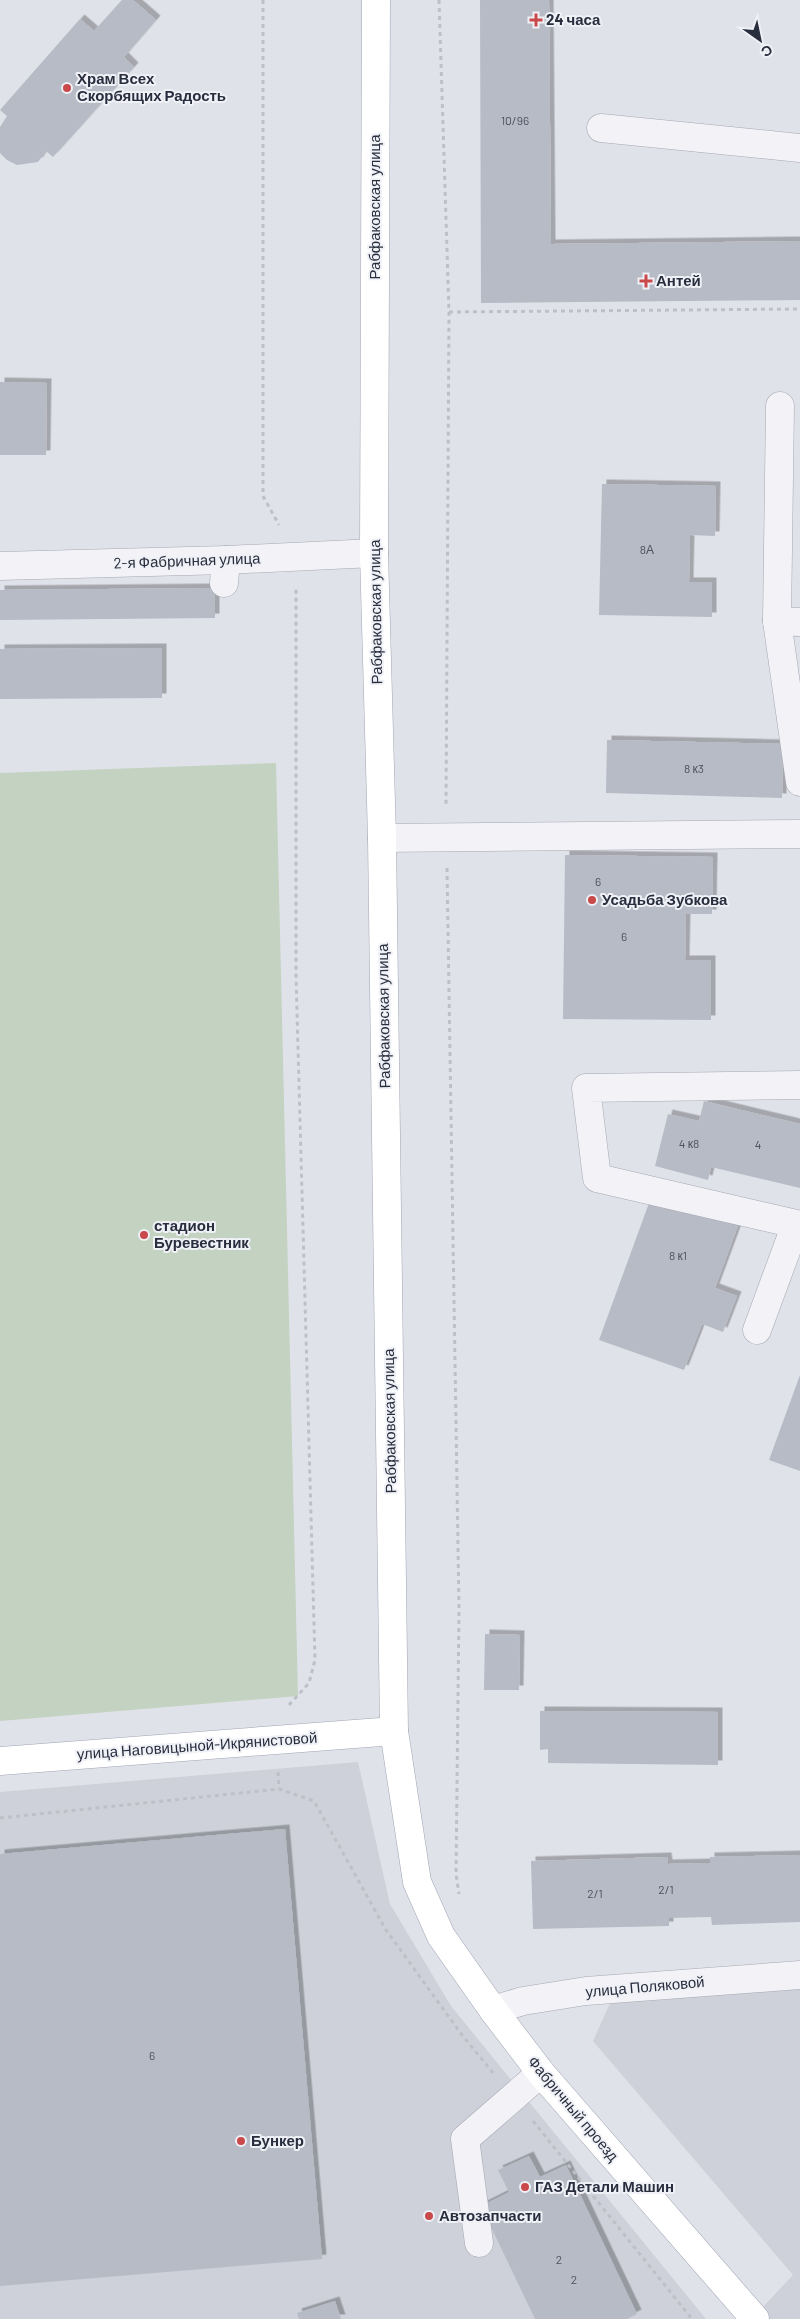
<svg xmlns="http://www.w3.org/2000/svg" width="800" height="2319" font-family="Barlow,sans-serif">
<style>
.built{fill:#ced1da}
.green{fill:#c3d2c1}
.building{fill:#b7bbc5;filter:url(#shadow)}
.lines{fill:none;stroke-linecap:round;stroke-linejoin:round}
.minor-casing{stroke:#a5a8b3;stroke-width:29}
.major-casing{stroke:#a0a5b4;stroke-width:29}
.path{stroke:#bec0c7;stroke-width:3;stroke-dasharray:4 4;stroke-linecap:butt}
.minor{stroke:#f3f3f7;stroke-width:28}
.major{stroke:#fff;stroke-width:28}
.poi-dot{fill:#ca494a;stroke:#eff1f6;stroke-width:2}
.labels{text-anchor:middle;stroke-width:4;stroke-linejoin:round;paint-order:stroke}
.number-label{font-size:12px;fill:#4c5160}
.poi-label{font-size:15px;font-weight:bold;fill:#292e3f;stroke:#eff1f6;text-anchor:start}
.street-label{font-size:15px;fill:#292e3f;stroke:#eff1f6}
</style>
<defs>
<filter id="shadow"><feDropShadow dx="4.5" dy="-4.5" stdDeviation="0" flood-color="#0004"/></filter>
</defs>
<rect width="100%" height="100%" fill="#e0e2e9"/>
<g class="built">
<polygon points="358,1762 390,1904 451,2006 706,2319 0,2319 0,1792"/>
<polygon points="800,1987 800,2319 766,2319 759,2311 793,2275 593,2041 611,2001"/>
</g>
<polygon class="green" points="276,763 298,1696 0,1721 0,773"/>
<g class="building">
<polygon points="122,0 133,0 156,20 124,57 134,67 53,157 46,151 38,162 17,165 7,160 0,153 0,127 7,116 0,110 80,19 94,31"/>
<polygon points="480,0 549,0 551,244 800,241 800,300 481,303"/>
<polygon points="0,382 47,383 46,455 0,455"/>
<polygon points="602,484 716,486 715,536 690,535 689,582 712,582 712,617 599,615"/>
<polygon points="215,588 215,618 0,620 0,590"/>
<polygon points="162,648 162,698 0,699 0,649"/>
<polygon points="607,740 783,744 782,798 606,793"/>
<polygon points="565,855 713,857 712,914 686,914 685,960 711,960 711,1020 563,1019"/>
<polygon points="704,1101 800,1124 800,1188 711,1167 708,1180 655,1166 668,1114 699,1121"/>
<polygon points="653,1192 739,1223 715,1288 737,1296 723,1332 702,1324 684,1370 599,1340"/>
<polygon points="800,1375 800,1471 769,1460"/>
<polygon points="485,1634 520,1635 519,1690 484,1690"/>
<polygon points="540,1711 718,1712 718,1765 548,1763 548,1749 540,1750"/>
<polygon points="285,1829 322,2259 0,2286 0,1854"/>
<polygon points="800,1855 800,1922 712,1925 711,1917 669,1918 669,1926 533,1929 531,1861 667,1857 668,1864 710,1863 710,1857"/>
<polygon points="529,2156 540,2177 566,2165 637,2314 627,2319 535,2319 481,2206 509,2192 498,2170"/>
<polygon points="335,2301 341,2319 299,2319 297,2313"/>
</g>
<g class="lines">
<defs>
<g id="minor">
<polyline points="601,128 800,148"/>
<polyline points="0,566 226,560 374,553"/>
<polyline points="224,583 226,560"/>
<polyline points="777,621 780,406"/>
<polyline points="800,622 777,621 800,782"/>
<polyline points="382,838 800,834"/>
<polyline points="757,1330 796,1224 597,1178 586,1088 800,1085"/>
<polyline points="493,2010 523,2001 586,1991 800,1975"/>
<polyline points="479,2243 465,2139 541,2073"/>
</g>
<g id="major">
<polyline points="376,0 374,553 382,838 394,1731 417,1882 441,1936 493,2010 541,2073 755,2319"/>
<polyline points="0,1761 394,1731"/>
</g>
</defs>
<use href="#minor" class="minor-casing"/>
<use href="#major" class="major-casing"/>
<g class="path">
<polyline points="263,0 263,496 279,525"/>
<polyline points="439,0 449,312 446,807"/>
<polyline points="449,312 800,309"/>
<polyline points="447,868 459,1609 456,1874 459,1894"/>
<polyline points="289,1705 309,1683 315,1660 296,976 296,587"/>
<polyline points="278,1772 279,1789"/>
<polyline points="0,1818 279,1789 314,1801 386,1930 462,2035 494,2074"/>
<polyline points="533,2121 692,2319"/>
</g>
<use href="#minor" class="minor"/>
<use href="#major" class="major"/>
</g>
<g class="poi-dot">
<path d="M533.5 12.5h5v5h5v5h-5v5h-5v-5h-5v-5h5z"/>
<circle cx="67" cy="88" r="5"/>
<path d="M643.5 273.5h5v5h5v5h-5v5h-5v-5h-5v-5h5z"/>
<circle cx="592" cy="900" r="5"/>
<circle cx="144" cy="1235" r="5"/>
<circle cx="241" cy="2141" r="5"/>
<circle cx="525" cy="2187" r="5"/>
<circle cx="429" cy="2216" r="5"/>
</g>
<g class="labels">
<g class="number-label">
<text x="515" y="125">10/96</text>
<text x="647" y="554">8А</text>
<text x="694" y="773">8 к3</text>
<text x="598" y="886">6</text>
<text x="624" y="941">6</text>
<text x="689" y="1148">4 к8</text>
<text x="758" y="1149">4</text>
<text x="678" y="1260">8 к1</text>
<text x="666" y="1894">2/1</text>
<text x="595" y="1898">2/1</text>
<text x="152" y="2060">6</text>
<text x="559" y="2264">2</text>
<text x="574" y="2284">2</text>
</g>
<g class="poi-label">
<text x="546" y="25">24 часа</text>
<text x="77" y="84">Храм Всех<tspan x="77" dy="17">Скорбящих Радость</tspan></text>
<text x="656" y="286">Антей</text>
<text x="602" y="905">Усадьба Зубкова</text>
<text x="154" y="1231">стадион<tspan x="154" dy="17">Буревестник</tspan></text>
<text x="251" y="2146">Бункер</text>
<text x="535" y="2192">ГАЗ Детали Машин</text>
<text x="439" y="2221">Автозапчасти</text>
</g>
<g class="street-label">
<text transform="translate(375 207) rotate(-90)" y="5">Рабфаковская улица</text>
<text transform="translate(187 561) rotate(-2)" y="5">2-я Фабричная улица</text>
<text transform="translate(376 612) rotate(-91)" y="5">Рабфаковская улица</text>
<text transform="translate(384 1016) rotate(-91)" y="5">Рабфаковская улица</text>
<text transform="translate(390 1421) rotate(-91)" y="5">Рабфаковская улица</text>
<text transform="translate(197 1746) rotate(-4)" y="5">улица Наговицыной-Икрянистовой</text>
<text transform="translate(645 1987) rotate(-5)" y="5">улица Поляковой</text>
<text transform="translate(573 2109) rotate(50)" y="5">Фабричный проезд</text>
</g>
</g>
<g transform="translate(760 40) rotate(147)" stroke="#eff1f6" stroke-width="4" paint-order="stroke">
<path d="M0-4L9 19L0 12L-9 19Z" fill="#292e3f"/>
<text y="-8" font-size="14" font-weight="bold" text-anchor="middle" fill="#292e3f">С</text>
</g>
</svg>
